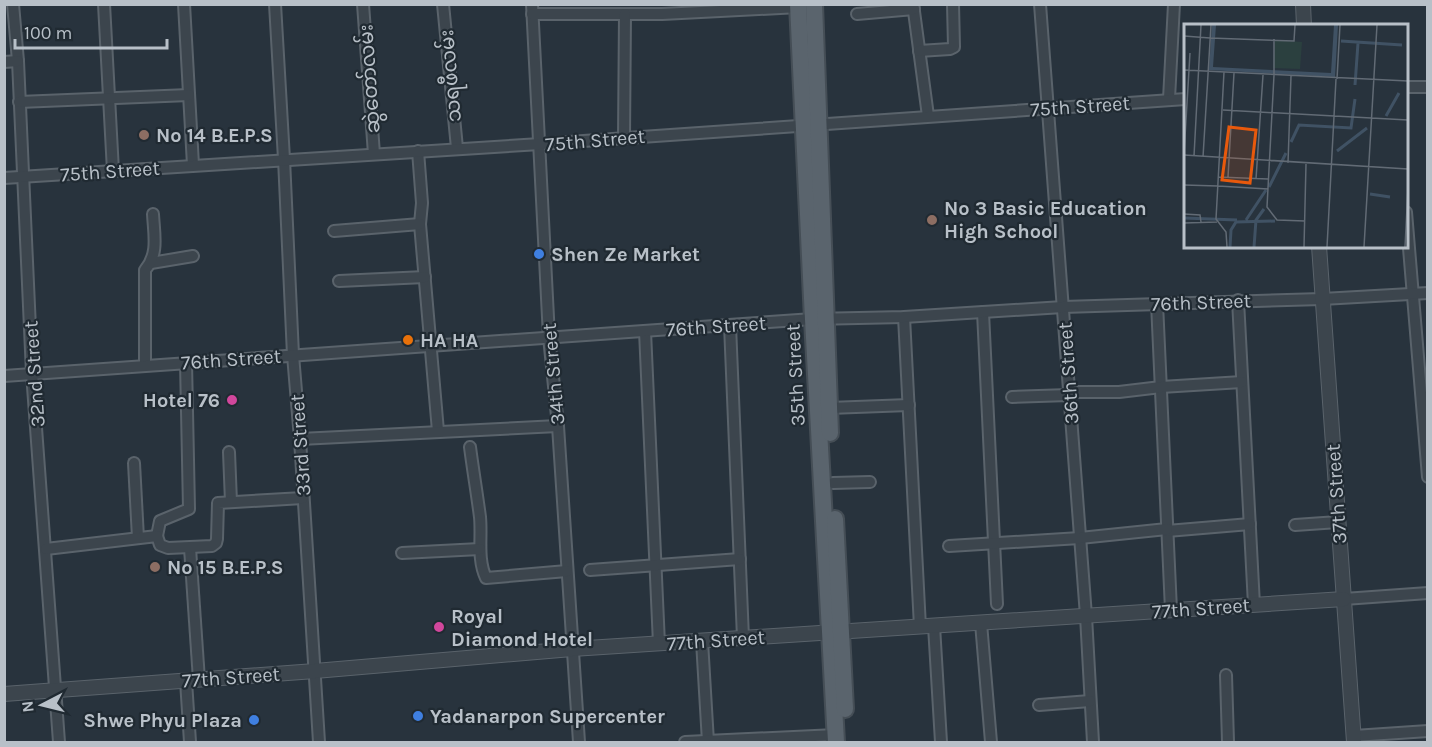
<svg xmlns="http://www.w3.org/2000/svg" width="1432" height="747" font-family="Karla,'Noto Sans Myanmar',sans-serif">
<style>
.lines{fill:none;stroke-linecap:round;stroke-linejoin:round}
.minor-casing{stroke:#5a636b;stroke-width:14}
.tertiary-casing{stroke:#5a636b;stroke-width:16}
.primary-casing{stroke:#454e56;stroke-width:20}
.minor{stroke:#3c454d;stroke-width:10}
.tertiary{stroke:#3c454d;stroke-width:14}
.primary{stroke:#5a646d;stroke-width:16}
.education-dot{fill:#8d6e63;stroke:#202a32;stroke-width:2}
.shop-dot{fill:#3f7fe0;stroke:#202a32;stroke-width:2}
.food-dot{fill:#e8710a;stroke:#202a32;stroke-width:2}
.hotel-dot{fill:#d1479c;stroke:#202a32;stroke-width:2}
.labels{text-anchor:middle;stroke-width:4.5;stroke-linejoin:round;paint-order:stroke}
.street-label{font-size:20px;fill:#b8c0c8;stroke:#202a32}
.poi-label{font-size:20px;font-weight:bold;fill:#b8c0c8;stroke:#202a32;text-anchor:start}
.inset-river{fill:none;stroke:#405264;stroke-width:3}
.inset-road{fill:none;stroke:#626b75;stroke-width:1.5}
.view{fill:#e8590c;fill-opacity:0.15;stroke:#e8590c;stroke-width:3}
.inset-edge{fill:none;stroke:#b8c0c8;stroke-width:3}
</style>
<rect width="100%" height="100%" fill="#28333d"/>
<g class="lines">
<defs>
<g id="minor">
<polyline points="13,4 18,61 32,373 59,742"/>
<polyline points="104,4 113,171"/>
<polyline points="184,4 193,165"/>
<polyline points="275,4 284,159 293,355 300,439 319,742"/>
<polyline points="363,4 374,154"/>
<polyline points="443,4 457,148"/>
<polyline points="532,4 549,337 558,426 579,742"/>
<polyline points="913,4 928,116"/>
<polyline points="1040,4 1086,616 1093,742"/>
<polyline points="532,14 662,14 799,7"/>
<polyline points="857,14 914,9"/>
<polyline points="919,51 950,49 954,47 953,4"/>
<polyline points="4,62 18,61"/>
<polyline points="1406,87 1428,87"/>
<polyline points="1169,99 1174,4"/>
<polyline points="19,102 189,95"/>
<polyline points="624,137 625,14"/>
<polyline points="418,151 422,203 420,224 438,431"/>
<polyline points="4,178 540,144 1186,99"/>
<polyline points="1406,212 1428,477"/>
<polyline points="334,231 420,224"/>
<polyline points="151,263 193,256"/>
<polyline points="339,281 425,277"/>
<polyline points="1238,300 1254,605"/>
<polyline points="1157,303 1171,610"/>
<polyline points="983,312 997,604"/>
<polyline points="904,317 920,627"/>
<polyline points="730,325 743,638"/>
<polyline points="645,331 659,644"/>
<path d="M145,365V270C159,254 154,234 153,214"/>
<polyline points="4,376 813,319 904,317 1063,307 1322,299 1428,293"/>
<polyline points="1069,392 1119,392 1161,387 1242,382"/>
<polyline points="1012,397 1069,395"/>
<polyline points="829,408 909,405"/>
<polyline points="300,439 558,426"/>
<path d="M470,447C473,470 477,494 480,517C482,537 477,559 486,578L567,571"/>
<polyline points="229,452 231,502"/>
<polyline points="134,463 138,538"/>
<polyline points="833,483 870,482"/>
<polyline points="1295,525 1338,522"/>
<polyline points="1167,531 1250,524"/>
<polyline points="157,536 160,521 189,509 186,362"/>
<polyline points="949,546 1080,538 1167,529"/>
<polyline points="190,548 199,680"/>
<polyline points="46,549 157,536 160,545 168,548 212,546 216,543 217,539 218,503 303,498"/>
<polyline points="402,553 480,549"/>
<polyline points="590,570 740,559"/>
<polyline points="1344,599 1428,593"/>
<polyline points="981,623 991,742"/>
<polyline points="934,626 941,742"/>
<polyline points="702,641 708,742"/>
<polyline points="1226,675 1228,742"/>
<polyline points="186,681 190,742"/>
<polyline points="1039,705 1090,701"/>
<polyline points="1354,736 1428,731"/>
<polyline points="685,742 836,735"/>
</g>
<g id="tertiary">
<polyline points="1303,4 1304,26"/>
<polyline points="1319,246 1354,742"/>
<polyline points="4,694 315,671 572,649 1344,599"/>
</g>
<g id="primary">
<polyline points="798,4 813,319 836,742"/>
<polyline points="814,4 830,433"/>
<polyline points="835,519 845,709"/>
</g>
</defs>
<use href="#minor" class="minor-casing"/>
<use href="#tertiary" class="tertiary-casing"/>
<use href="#primary" class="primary-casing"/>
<use href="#minor" class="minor"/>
<use href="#tertiary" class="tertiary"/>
<use href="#primary" class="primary"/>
</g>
<g class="education-dot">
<circle cx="144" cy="135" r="6"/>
<circle cx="932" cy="220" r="6"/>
<circle cx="155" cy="567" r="6"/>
</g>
<g class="shop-dot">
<circle cx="539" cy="254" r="6"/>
<circle cx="418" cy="716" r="6"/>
<circle cx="254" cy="720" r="6"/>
</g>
<circle class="food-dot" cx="408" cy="340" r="6"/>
<g class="hotel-dot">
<circle cx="232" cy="400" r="6"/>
<circle cx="439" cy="627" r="6"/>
</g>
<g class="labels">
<g class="street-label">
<text transform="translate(450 76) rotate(-95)" y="7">သရဖီလမ်း</text>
<text transform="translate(369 79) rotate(-94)" y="7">ဆွဲတော်လမ်း</text>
<text transform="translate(1080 106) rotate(-4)" y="7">75th Street</text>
<text transform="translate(595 140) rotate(-5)" y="7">75th Street</text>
<text transform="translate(110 171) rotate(-4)" y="7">75th Street</text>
<text transform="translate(1201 302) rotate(-2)" y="7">76th Street</text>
<text transform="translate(716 326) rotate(-4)" y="7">76th Street</text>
<text transform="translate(231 359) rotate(-4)" y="7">76th Street</text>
<text transform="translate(1068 373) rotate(-94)" y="7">36th Street</text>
<text transform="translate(34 374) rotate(-94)" y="7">32nd Street</text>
<text transform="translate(553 374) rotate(-95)" y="7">34th Street</text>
<text transform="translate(795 375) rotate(-93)" y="7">35th Street</text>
<text transform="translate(300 445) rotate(-94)" y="7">33rd Street</text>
<text transform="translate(1336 494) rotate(-94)" y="7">37th Street</text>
<text transform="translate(1201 608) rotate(-4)" y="7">77th Street</text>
<text transform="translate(716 640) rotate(-4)" y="7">77th Street</text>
<text transform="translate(231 677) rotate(-4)" y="7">77th Street</text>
</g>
<g class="poi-label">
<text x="156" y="142">No 14 B.E.P.S</text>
<text x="944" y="215">No 3 Basic Education<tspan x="944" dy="23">High School</tspan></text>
<text x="551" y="261">Shen Ze Market</text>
<text x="420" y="347">HA HA</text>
<text x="220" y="407" text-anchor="end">Hotel 76</text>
<text x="167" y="574">No 15 B.E.P.S</text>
<text x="451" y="623">Royal<tspan x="451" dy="23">Diamond Hotel</tspan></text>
<text x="430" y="723">Yadanarpon Supercenter</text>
<text x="242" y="727" text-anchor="end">Shwe Phyu Plaza</text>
</g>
</g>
<g transform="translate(1184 24)">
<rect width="224" height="224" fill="#28333d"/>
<path d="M91,16L118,18L116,45L89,44Z" fill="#2b403f"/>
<path d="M28,1H32L29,43L147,49L150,1H154L151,53L25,46Z" fill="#405264"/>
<path class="inset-river" d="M157,17L218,21M171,61L174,19M202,92L215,69M107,118L115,101L167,104L171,75M153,127L183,104M85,163L102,129M186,170L206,173M0,194L53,196M62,196L82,166M46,223L47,206L52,198L91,197M70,223L72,196L80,185"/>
<path class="inset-road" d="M0,12L26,14M26,14L110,17L111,1M90,15V50M0,46L224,57M40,48L32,195L42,208L43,223M90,51L83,183L93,196L121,197M153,55L156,1M39,86L224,96M0,130L6,29M0,131L224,145M10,132L17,1M19,133L27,1M104,139L107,52M34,153L84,155M44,153L50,49M72,155L79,51M0,161L34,162M34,162L84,165M0,190L16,191L17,198M0,199L33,198M120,223L122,140M143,223L152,55M180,223L193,1M221,223L224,164"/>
<path class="view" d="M45,103L72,106L66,159L38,156Z"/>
<rect width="224" height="224" class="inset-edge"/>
</g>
<rect width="1432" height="747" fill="none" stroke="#b8c0c8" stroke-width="12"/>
<g transform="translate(42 705) rotate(263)" stroke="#202a32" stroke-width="4.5" paint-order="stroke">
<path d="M0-4.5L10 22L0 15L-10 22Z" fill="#b8c0c8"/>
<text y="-9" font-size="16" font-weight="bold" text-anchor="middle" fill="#b8c0c8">N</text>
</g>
<path d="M15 39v9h152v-9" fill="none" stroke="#b8c0c8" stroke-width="3"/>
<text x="24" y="39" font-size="18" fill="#b8c0c8" stroke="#202a32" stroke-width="4.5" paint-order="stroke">100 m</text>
</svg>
